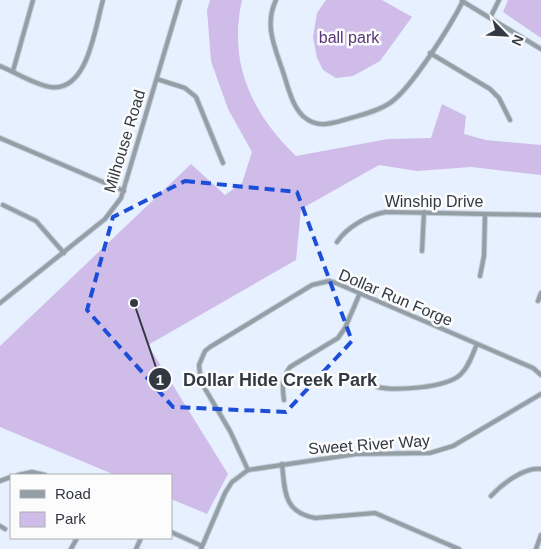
<svg xmlns="http://www.w3.org/2000/svg" width="541" height="549" font-family="Helvetica,sans-serif">
<style>
.green{fill:#cfbce9}
.lines{fill:none;stroke-linecap:round;stroke-linejoin:round}
.street-casing{stroke:#c2cbd9;stroke-width:6}
.street{stroke:#939ea5;stroke-width:4}
.marked{fill:none;stroke:#1d4ed8;stroke-width:4;stroke-dasharray:10 6;stroke-linejoin:round}
.labels{text-anchor:middle;stroke-width:5;stroke-linejoin:round;paint-order:stroke}
.park-label{font-size:16px;fill:#563579;stroke:#fcfcfc}
.street-label{font-size:16px;fill:#333943;stroke:#fcfcfc}
.leader{fill:none;stroke:#333943;stroke-width:2}
.callout-dot{fill:#333943;stroke:#fcfcfc;stroke-width:2}
.mark-label{font-size:15px;text-anchor:middle;font-weight:bold;fill:#fff}
.callout-label{font-size:18px;text-anchor:middle;font-weight:bold;fill:#333943;stroke:#fcfcfc;stroke-width:5;stroke-linejoin:round;paint-order:stroke}
</style>
<rect width="100%" height="100%" fill="#e6f0fe"/>
<g class="green">
<path d="M210,0H242C228,62 251,113 296,156L388,139L431,138L442,104L466,116L464,134L486,140L541,145V175L471,167L417,171L379,165L301,209L296,260L148,345L228,474L207,514L171,499V475H115L0,427V346L191,164L225,195L242,183L252,152L228,109L211,61L207,10Z"/>
<polygon points="326,0 382,0 412,17 380,61 353,76 336,78 323,70 317,58 313,37 317,13"/>
<polygon points="508,0 541,0 541,38 503,12"/>
</g>
<g class="lines">
<defs>
<g id="street">
<path d="M276,0C265,23 273,43 281,66C287,82 291,106 304,117C317,128 330,124 344,120C360,115 377,112 390,103C411,89 451,25 463,1"/>
<polyline points="462,1 541,49"/>
<polyline points="491,16 499,0"/>
<polyline points="430,53 490,89 499,98 510,120"/>
<path d="M0,66C15,72 33,84 50,87C88,93 95,27 103,0"/>
<polyline points="13,71 33,0"/>
<polyline points="157,79 185,88 196,97 223,163"/>
<polyline points="0,138 124,191"/>
<polyline points="3,205 36,221 64,253"/>
<path d="M337,242C347,227 368,215 386,212L541,215"/>
<polyline points="422,251 424,212"/>
<polyline points="480,276 484,256 485,214"/>
<polyline points="538,301 541,293"/>
<polyline points="0,303 105,219 121,198 180,0"/>
<path d="M377,387C396,391 445,388 460,375C469,367 472,355 477,344"/>
<path d="M284,400C282,386 282,378 290,367L338,338L345,328L360,293"/>
<path d="M282,464C285,491 283,512 315,518L375,513L459,549"/>
<polyline points="248,470 230,431 201,382 199,365 205,351 210,347 312,285 329,281 336,283 533,368 541,375"/>
<polyline points="18,475 32,472 45,475"/>
<polyline points="0,481 11,477"/>
<path d="M491,496C502,484 524,467 541,469"/>
<polyline points="0,526 5,529"/>
<polyline points="171,532 202,546"/>
<polyline points="71,549 77,538"/>
<polyline points="136,549 141,538"/>
<polyline points="201,549 225,493 232,482 248,470 356,454 430,453 453,446 541,394"/>
<polyline points="536,549 541,535"/>
</g>
</defs>
<use href="#street" class="street-casing"/>
<use href="#street" class="street"/>
</g>
<path class="marked" d="M185,181L297,192L352,341L286,412L173,407L87,310L113,217Z"/>
<g class="labels">
<g class="park-label">
<text x="349" y="43">ball park</text>
</g>
<g class="street-label">
<text transform="translate(124 141) rotate(-73)" y="6">Milhouse Road</text>
<text x="434" y="207">Winship Drive</text>
<text transform="translate(396 297) rotate(23)" y="6">Dollar Run Forge</text>
<text transform="translate(369 444) rotate(-4)" y="6">Sweet River Way</text>
</g>
</g>
<path class="leader" d="M134 303L160 379"/>
<g class="callout-dot">
<circle cx="134" cy="303" r="5"/>
<circle cx="160" cy="379" r="12"/>
</g>
<g class="mark-label">
<text x="160" y="385">1</text>
</g>
<g class="callout-label">
<text x="280" y="386">Dollar Hide Creek Park</text>
</g>
<rect x="10" y="474" width="162" height="65" fill="#fcfcfc" stroke="#acaeb2"/>
<rect x="20" y="490" width="25" height="8" fill="#939ea5" stroke="#acaeb2"/>
<text x="55" y="499" font-size="15" fill="#333943">Road</text>
<rect x="20" y="512" width="25" height="15" fill="#cfbce9" stroke="#acaeb2"/>
<text x="55" y="524" font-size="15" fill="#333943">Park</text>
<g transform="translate(506 35) rotate(114)" stroke="#fcfcfc" stroke-width="4" paint-order="stroke">
<path d="M0-4L9 19L0 12L-9 19Z" fill="#333943"/>
<text y="-8" font-size="14" font-weight="bold" text-anchor="middle" fill="#333943">N</text>
</g>
</svg>
